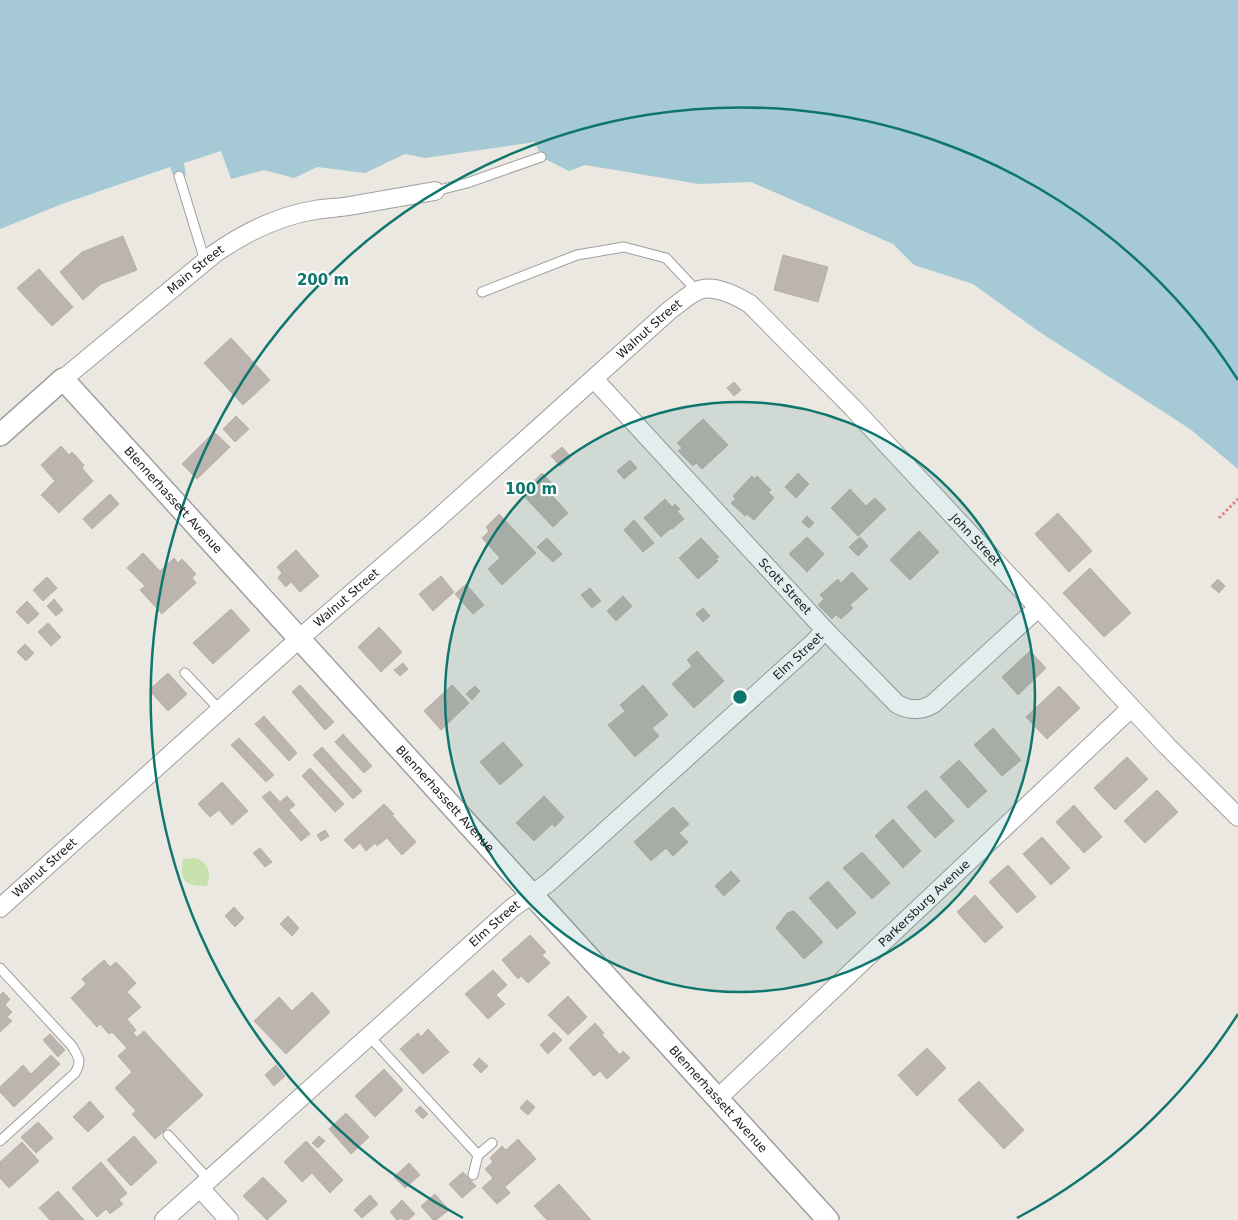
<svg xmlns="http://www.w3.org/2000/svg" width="1238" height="1220" font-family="'DejaVu Sans',sans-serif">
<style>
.grass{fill:#c6e1ac}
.water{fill:#a6cad5}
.building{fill:#bbb4af;stroke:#bbafa6}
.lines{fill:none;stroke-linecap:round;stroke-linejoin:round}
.service-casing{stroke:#9f9f9f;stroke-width:11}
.minor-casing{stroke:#9f9f9f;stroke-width:20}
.tertiary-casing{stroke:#9f9f9f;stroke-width:24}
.path{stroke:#e98175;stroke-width:3;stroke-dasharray:2.5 2.5;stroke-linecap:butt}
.service{stroke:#fff;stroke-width:9}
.minor{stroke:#fff;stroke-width:18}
.tertiary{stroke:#fff;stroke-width:21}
.ring{fill:none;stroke:#0f766e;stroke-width:2.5}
.labels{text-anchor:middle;stroke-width:4.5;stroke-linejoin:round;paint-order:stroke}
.street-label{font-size:12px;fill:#1b1b1b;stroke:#fff}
.centre{fill:#0f766e;stroke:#fff;stroke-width:2.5}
.ring-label{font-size:15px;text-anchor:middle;font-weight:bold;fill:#0f766e;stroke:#fff;stroke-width:4.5;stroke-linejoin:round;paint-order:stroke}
</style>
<rect width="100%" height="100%" fill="#ebe8e2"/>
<path class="grass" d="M194,858C199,858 200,860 204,863C211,871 210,877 207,886C186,886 179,882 183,859Z"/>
<polygon class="water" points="0,0 1238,0 1238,469 1190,429 1038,331 973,284 914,265 893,244 751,182 699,184 585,165 569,171 541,157 535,142 425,158 405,154 365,173 317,167 294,178 264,170 231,179 221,151 184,163 186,175 174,177 170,167 62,204 0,229"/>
<g class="building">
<polygon points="123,236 137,270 101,284 83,300 60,272 82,252"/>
<polygon points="783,255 828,267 818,302 774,290"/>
<polygon points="39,269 73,307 52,326 17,288"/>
<polygon points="231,338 270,380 243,405 204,363"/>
<polygon points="734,382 741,390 734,396 727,388"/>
<polygon points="236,416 249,429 235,442 223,429"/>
<polygon points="703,419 728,445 702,469 696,463 693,466 678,451 682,448 677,443"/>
<polygon points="214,432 230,447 197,479 182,464"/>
<polygon points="61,446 69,455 72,452 84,465 82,468 93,481 59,513 41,495 55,481 41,465"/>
<polygon points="562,447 571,457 560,466 551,456"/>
<polygon points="630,460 637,468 624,479 617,471"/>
<polygon points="542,473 556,488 550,493 568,513 553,527 521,493"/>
<polygon points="798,473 809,484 796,498 785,487"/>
<polygon points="752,476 754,479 757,476 771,490 768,492 774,498 754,520 747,514 745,516 731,503 736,499 733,496"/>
<polygon points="850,489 866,506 875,498 886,509 858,536 831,508"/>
<polygon points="110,494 119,504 92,529 83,519"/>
<polygon points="665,499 672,507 675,504 680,509 677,511 684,519 672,529 671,528 661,537 644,518"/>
<polygon points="1058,513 1092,551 1069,572 1035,534"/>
<polygon points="499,514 536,553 502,585 488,569 500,558 482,538 489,531 486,527"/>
<polygon points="807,516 814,523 809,528 802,522"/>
<polygon points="634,520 654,543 643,552 624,530"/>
<polygon points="919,531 939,552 910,580 890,560"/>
<polygon points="807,537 824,554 807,572 789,554"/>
<polygon points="860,537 868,546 858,556 849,547"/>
<polygon points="547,538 562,554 553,562 537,547"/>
<polygon points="701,538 719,557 715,560 718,561 698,579 679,558"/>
<polygon points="296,550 319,576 300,592 291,582 286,587 278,578 282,573 277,567"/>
<polygon points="143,553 160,571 174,558 178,563 182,559 196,574 192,578 196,583 162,614 140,590 145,586 127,568"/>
<polygon points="1090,568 1131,613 1104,637 1063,593"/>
<polygon points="852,572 868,589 850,605 853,608 841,619 836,615 832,619 818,605 824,599 820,595 838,579 841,583"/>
<polygon points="441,576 454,592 433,611 419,594"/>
<polygon points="47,577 57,588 43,601 33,590"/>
<polygon points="1218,579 1225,586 1219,593 1211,586"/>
<polygon points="466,584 484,605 473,614 455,594"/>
<polygon points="590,588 601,601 592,608 581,595"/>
<polygon points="623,596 632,606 616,621 607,611"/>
<polygon points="54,599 63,610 56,616 47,606"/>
<polygon points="27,601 39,614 28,624 16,612"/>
<polygon points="703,608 710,616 703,622 696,614"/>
<polygon points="231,609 250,630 213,664 193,643"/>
<polygon points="48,623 61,637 51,646 38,632"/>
<polygon points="379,627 402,652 381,672 358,647"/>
<polygon points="25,644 34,653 26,661 17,652"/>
<polygon points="697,651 724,681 694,708 672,684 692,666 687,660"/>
<polygon points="1030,651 1046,668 1018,695 1002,677"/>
<polygon points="403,663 408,669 400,676 394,670"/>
<polygon points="168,673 187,694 168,711 149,690"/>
<polygon points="300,685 334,722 325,730 292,692"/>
<polygon points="452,685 469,703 441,730 424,711"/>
<polygon points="643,685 668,715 652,728 659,736 635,757 608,725 625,711 620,705"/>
<polygon points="475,686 480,691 472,700 466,694"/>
<polygon points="1059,686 1080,708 1047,739 1026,717"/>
<polygon points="264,716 297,753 289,761 255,724"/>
<polygon points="993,728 1021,760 1002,776 974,745"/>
<polygon points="343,734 372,766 364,773 335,742"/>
<polygon points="239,738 274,775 266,782 231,745"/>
<polygon points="503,742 523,765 500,785 480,762"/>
<polygon points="322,747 362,791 353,799 313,755"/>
<polygon points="1127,757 1148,779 1115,810 1094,788"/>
<polygon points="959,760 987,791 968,808 940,777"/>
<polygon points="310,768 344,804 335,812 302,776"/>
<polygon points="222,782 248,811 232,825 219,810 210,817 198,804"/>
<polygon points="926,790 954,821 935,838 907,807"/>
<polygon points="1157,790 1178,812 1145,843 1124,821"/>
<polygon points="270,791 280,802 287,796 295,805 289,810 310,834 301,841 262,797"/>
<polygon points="544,796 564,817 555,827 552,824 534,841 516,823"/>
<polygon points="384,804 394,814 392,815 416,842 402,855 387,838 377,846 375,843 366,851 360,843 353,849 344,840"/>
<polygon points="1074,805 1102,837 1084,853 1056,822"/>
<polygon points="673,807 689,824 679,833 688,842 673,856 666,848 651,861 634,842"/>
<polygon points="893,819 921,851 903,868 875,836"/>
<polygon points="325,830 329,836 321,841 317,835"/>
<polygon points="1042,837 1070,868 1051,885 1023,854"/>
<polygon points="260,848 272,862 265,867 253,853"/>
<polygon points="862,852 890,883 872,899 843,868"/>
<polygon points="1008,865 1036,897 1017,913 989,882"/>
<polygon points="731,871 740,881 724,896 715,886"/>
<polygon points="828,881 856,913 837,929 809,898"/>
<polygon points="975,895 1003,927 985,943 957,912"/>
<polygon points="234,907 244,918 235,927 225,916"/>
<polygon points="794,911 823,942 804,959 776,928 787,913"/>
<polygon points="288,916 299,928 292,936 280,924"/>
<polygon points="530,935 546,952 542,955 550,963 528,983 521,976 518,979 502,960"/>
<polygon points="104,960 110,967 116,962 136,983 127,992 141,1007 127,1019 136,1030 133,1033 137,1037 144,1031 203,1095 155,1139 132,1114 136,1111 115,1088 132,1072 118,1056 127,1048 112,1032 109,1034 100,1024 97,1027 71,998 86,984 82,979"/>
<polygon points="493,970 507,985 496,995 505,1004 488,1019 465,994"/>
<polygon points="3,992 10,999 5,1005 12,1012 7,1017 12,1021 0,1032 0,995"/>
<polygon points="312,992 330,1012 286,1054 254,1021 279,997 292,1011"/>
<polygon points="568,996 587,1017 568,1035 548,1015"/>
<polygon points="595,1023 604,1033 602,1035 620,1055 623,1051 630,1058 607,1079 600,1071 594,1076 569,1048"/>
<polygon points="428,1029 449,1052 423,1074 400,1049 418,1033 421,1037"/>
<polygon points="554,1032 562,1040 548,1054 540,1045"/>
<polygon points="50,1034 65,1050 58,1057 43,1040"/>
<polygon points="927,1048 946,1068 917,1096 898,1075"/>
<polygon points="51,1055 60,1064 14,1107 0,1092 0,1087 23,1065 31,1074"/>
<polygon points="479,1058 488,1066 481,1073 473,1065"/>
<polygon points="276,1065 285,1076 274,1086 265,1075"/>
<polygon points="384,1069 403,1090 375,1117 355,1096"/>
<polygon points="979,1081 1024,1130 1004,1149 958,1100"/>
<polygon points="527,1100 535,1107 528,1115 520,1108"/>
<polygon points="90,1101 104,1117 88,1132 73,1117"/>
<polygon points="420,1106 428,1114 423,1119 415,1111"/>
<polygon points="346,1113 369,1137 351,1154 329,1129"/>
<polygon points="38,1122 53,1138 36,1153 21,1137"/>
<polygon points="134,1136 157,1162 131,1186 107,1160"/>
<polygon points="319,1136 325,1141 318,1148 312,1143"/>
<polygon points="518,1139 536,1159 505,1187 510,1193 497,1204 482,1188 493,1178 485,1169 493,1162 490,1158 502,1146 506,1150"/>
<polygon points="306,1141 343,1180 330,1193 312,1173 302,1182 284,1162"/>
<polygon points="22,1142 39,1161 9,1188 0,1178 0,1162"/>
<polygon points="101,1162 127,1193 119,1200 123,1204 110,1214 106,1209 97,1217 72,1188"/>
<polygon points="409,1163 420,1175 405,1188 394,1177"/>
<polygon points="463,1172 476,1186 462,1198 449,1184"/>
<polygon points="263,1177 287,1201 267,1220 243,1196"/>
<polygon points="559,1184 591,1220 547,1220 534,1206"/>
<polygon points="58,1191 84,1220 50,1220 39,1208"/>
<polygon points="435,1194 449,1210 436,1220 433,1220 421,1206"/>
<polygon points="370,1195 378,1204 362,1218 354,1210"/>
<polygon points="402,1200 415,1214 408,1220 403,1220 401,1218 397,1220 390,1212"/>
</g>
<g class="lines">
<defs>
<g id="service">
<polyline points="179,176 205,261"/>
<polyline points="435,191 467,183 541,157"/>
<polyline points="482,292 577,255 624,247 666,258 697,291"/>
<polyline points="185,673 220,710"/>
<path d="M0,968L72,1046C79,1058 82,1061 75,1073L0,1141"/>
<polyline points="369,1036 478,1155"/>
<polyline points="168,1135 209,1180"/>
<polyline points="473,1175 478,1155 492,1143"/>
</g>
<g id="minor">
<path id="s1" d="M63,379L214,254C244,233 278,216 315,210C326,208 338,208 349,206C378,201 407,196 435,191"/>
<path id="s2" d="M594,379L825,630L897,704C910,711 921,711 933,704L1038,608"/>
<path id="s3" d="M0,908L299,639L434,522L671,309C680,303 688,295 697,291C712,283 737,296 750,304L853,408L1167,746L1238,817"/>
<path id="s4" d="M717,1099L1131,708"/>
<polyline points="200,1188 229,1220"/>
<path id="s5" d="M164,1220L512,908L548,883L812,644L825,630"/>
</g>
<g id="tertiary">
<path id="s6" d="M0,435L63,379L828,1220"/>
</g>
</defs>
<use href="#service" class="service-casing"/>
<use href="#minor" class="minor-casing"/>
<use href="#tertiary" class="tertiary-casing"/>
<polyline class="path" points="1219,518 1238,499"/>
<use href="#service" class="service"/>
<use href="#minor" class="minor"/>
<use href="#tertiary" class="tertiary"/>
</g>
<circle cx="740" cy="697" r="295" fill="#0f766e" fill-opacity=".12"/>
<g class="ring">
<circle cx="740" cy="697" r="295"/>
<path d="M1238 1014A590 590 0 0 1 1017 1218M463 1218A590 590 0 1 1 1238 380"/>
</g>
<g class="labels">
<g class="street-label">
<text dy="4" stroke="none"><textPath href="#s1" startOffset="172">Main Street</textPath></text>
<text dy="4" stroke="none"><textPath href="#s3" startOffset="870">Walnut Street</textPath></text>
<text dy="4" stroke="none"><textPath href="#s6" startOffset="248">Blennerhassett Avenue</textPath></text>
<text dy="4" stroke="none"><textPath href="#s3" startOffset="1314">John Street</textPath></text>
<text dy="4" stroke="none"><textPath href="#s2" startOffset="282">Scott Street</textPath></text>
<text dy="4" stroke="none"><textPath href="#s3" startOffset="465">Walnut Street</textPath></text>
<text dy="4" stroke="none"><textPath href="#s5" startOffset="849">Elm Street</textPath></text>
<text dy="4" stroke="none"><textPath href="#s6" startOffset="652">Blennerhassett Avenue</textPath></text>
<text dy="4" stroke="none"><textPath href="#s3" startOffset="60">Walnut Street</textPath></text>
<text dy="4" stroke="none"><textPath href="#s4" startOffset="285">Parkersburg Avenue</textPath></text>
<text dy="4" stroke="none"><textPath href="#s5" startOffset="444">Elm Street</textPath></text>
<text dy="4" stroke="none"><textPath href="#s6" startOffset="1058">Blennerhassett Avenue</textPath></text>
</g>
</g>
<circle cx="740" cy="697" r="8" class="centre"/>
<g class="ring-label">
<text x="323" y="285">200 m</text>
<text x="531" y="494">100 m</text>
</g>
</svg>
